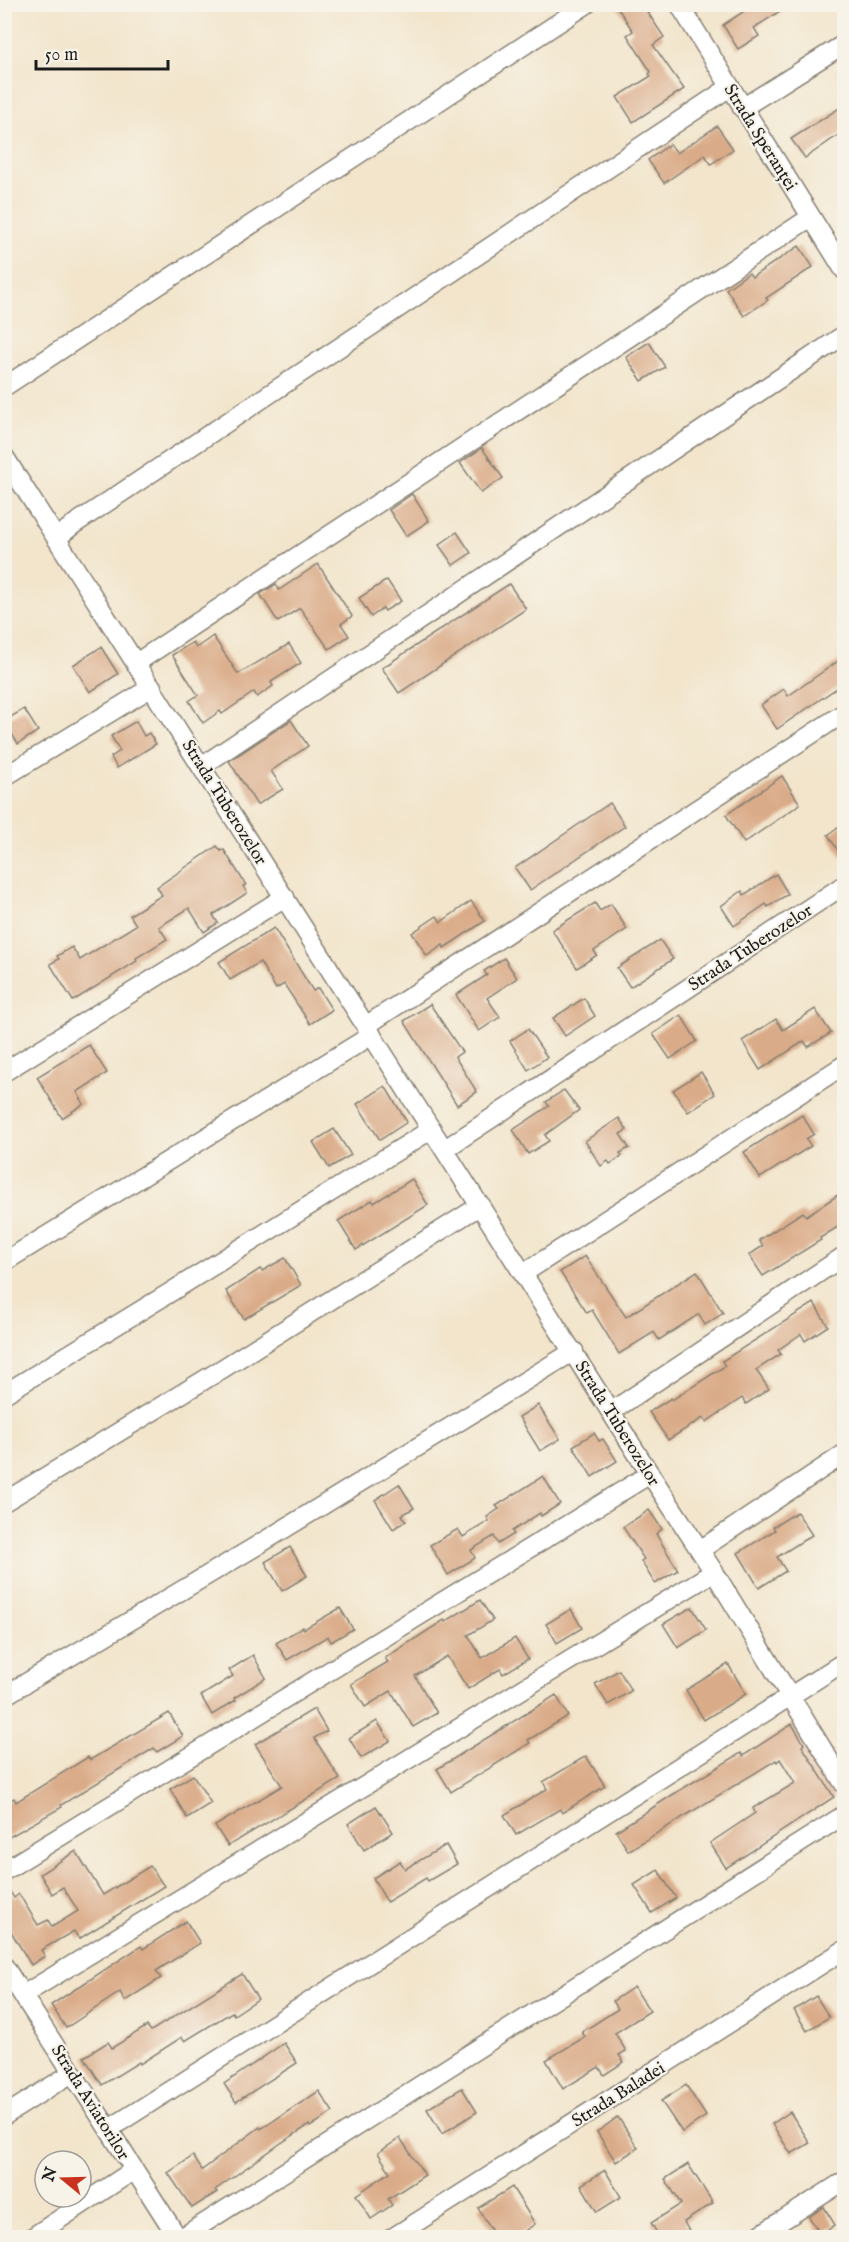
<svg xmlns="http://www.w3.org/2000/svg" width="849" height="2242" font-family="'IM FELL English',serif">
<style>
.building{fill:#daab88}
.lines{fill:none;stroke-linecap:round;stroke-linejoin:round}
.street-casing{stroke:#878074;stroke-width:21}
.street{stroke:#fff;stroke-width:18}
.labels{text-anchor:middle;stroke-width:4.5;stroke-linejoin:round;paint-order:stroke}
.street-label{font-size:18px;fill:#1c1c1c;stroke:#f7f3e8}
</style>
<rect width="100%" height="100%" fill="#f7f3e8"/>
<filter id="ink" filterUnits="userSpaceOnUse"><feTurbulence type="fractalNoise" baseFrequency=".0167" numOctaves="2"/><feDisplacementMap in="SourceGraphic" scale="12" xChannelSelector="R" yChannelSelector="G"/><feConvolveMatrix kernelMatrix="1 2 1 2 8 2 1 2 1" color-interpolation-filters="sRGB"/></filter>
<filter id="wash" filterUnits="userSpaceOnUse"><feTurbulence type="fractalNoise" baseFrequency=".008" numOctaves="4" result="noise"/><feDisplacementMap in="SourceGraphic" scale="24" xChannelSelector="R" yChannelSelector="G"/><feGaussianBlur stdDeviation="1.35" result="paint"/><feColorMatrix in="noise" values="0 0 0 0 0 0 0 0 0 0 0 0 0 0 0 0 0 1.4 0 .05"/><feComposite in="paint" operator="in"/></filter>
<g filter="url(#wash)">
<rect width="100%" height="100%" fill="#f2e5cc"/>
<g id="blocks">
<g class="building">
<polygon points="615,4 642,4 664,37 653,45 684,89 633,122 617,97 651,76 649,74 651,72 627,35 633,31"/>
<polygon points="755,4 791,4 754,28 759,36 738,49 723,25"/>
<polygon points="844,105 844,131 805,158 791,139"/>
<polygon points="717,126 733,149 711,164 705,155 664,183 648,160 670,144 677,153"/>
<polygon points="799,246 813,267 766,298 768,300 744,316 726,289 749,273 752,277"/>
<polygon points="649,342 665,367 642,381 626,357"/>
<polygon points="482,448 503,478 481,493 460,463"/>
<polygon points="412,494 429,521 406,536 389,510"/>
<polygon points="457,532 471,553 453,565 439,545"/>
<polygon points="318,564 352,616 341,624 349,636 329,649 300,608 278,622 260,594 276,584 279,590"/>
<polygon points="387,580 401,601 385,611 383,608 371,617 359,598"/>
<polygon points="509,584 526,609 399,693 382,668"/>
<polygon points="213,636 238,674 289,644 301,663 271,682 273,686 257,697 254,692 222,714 220,711 203,723 189,701 198,695 172,655 193,642 196,648"/>
<polygon points="101,647 118,674 90,692 73,665"/>
<polygon points="844,657 844,683 777,729 761,705 784,689 788,696"/>
<polygon points="24,709 38,731 18,744 4,721"/>
<polygon points="291,720 308,746 271,771 283,789 257,805 229,761"/>
<polygon points="136,721 144,736 149,733 156,744 117,768 111,757 120,751 111,736"/>
<polygon points="782,776 800,804 744,843 726,815"/>
<polygon points="610,803 625,826 530,890 515,868"/>
<polygon points="844,824 844,860 828,835"/>
<polygon points="217,846 221,851 224,850 246,885 243,886 247,893 213,915 218,923 204,932 189,908 159,927 167,939 136,958 137,961 73,1001 50,964 59,959 57,956 72,947 80,960 136,925 130,915 162,895 157,887"/>
<polygon points="776,874 788,894 768,907 766,904 734,926 721,906 742,891 744,895"/>
<polygon points="471,901 485,921 444,948 443,945 427,956 412,933 437,916 441,922"/>
<polygon points="595,903 600,911 611,904 627,929 594,951 597,955 577,968 552,930"/>
<polygon points="274,928 313,991 318,988 332,1010 310,1024 284,984 276,989 260,962 230,980 219,962"/>
<polygon points="660,940 673,959 630,987 617,968"/>
<polygon points="504,958 517,978 487,998 500,1017 479,1031 456,995 487,975 484,971"/>
<polygon points="584,998 595,1016 565,1036 553,1018"/>
<polygon points="430,1004 462,1052 455,1057 477,1092 457,1105 404,1021"/>
<polygon points="815,1009 831,1033 808,1047 804,1041 760,1070 742,1041 776,1019 783,1030"/>
<polygon points="681,1015 697,1041 670,1059 653,1034"/>
<polygon points="528,1029 547,1057 528,1070 510,1041"/>
<polygon points="89,1045 107,1073 77,1092 84,1104 62,1118 37,1077"/>
<polygon points="701,1072 715,1094 688,1112 673,1090"/>
<polygon points="385,1086 407,1122 380,1140 357,1104"/>
<polygon points="564,1090 579,1110 545,1135 549,1141 528,1154 513,1130 549,1106 546,1102"/>
<polygon points="802,1115 814,1134 806,1139 811,1146 760,1178 744,1152"/>
<polygon points="619,1118 627,1130 620,1134 629,1148 620,1153 622,1156 610,1164 608,1161 601,1166 585,1141"/>
<polygon points="334,1129 351,1155 329,1168 313,1142"/>
<polygon points="412,1179 428,1205 356,1250 338,1221 372,1200 374,1203"/>
<polygon points="844,1191 844,1223 820,1238 821,1240 763,1276 749,1255 763,1246 759,1240 803,1212 806,1216"/>
<polygon points="585,1256 626,1317 697,1271 723,1313 705,1325 699,1314 659,1340 654,1332 619,1354 592,1310 587,1313 560,1272"/>
<polygon points="285,1258 301,1285 244,1319 226,1291 260,1269 262,1271"/>
<polygon points="814,1303 828,1326 805,1341 801,1334 778,1350 781,1354 756,1370 769,1389 746,1404 742,1398 706,1422 703,1418 668,1440 649,1412 671,1398 672,1400 725,1366 722,1361"/>
<polygon points="538,1405 560,1439 540,1451 519,1417"/>
<polygon points="594,1433 599,1441 603,1439 617,1461 592,1477 573,1446"/>
<polygon points="543,1476 560,1504 541,1516 540,1513 512,1531 514,1534 498,1544 494,1536 471,1550 475,1558 448,1575 430,1545 458,1529 463,1537 489,1521 487,1517 499,1509 496,1506"/>
<polygon points="399,1484 414,1508 402,1515 406,1521 393,1529 375,1500"/>
<polygon points="649,1510 662,1529 656,1534 678,1570 655,1584 641,1561 644,1559 623,1527"/>
<polygon points="797,1512 812,1535 777,1557 786,1571 759,1588 738,1553 775,1530 773,1527"/>
<polygon points="290,1547 307,1576 282,1591 265,1562"/>
<polygon points="480,1600 493,1620 468,1635 482,1658 515,1638 528,1659 503,1674 500,1669 468,1689 447,1656 415,1676 437,1713 413,1727 391,1691 365,1707 351,1684 388,1662 385,1658 444,1620 445,1622"/>
<polygon points="692,1607 706,1630 678,1648 663,1624"/>
<polygon points="340,1608 353,1629 331,1642 328,1636 287,1660 276,1643 303,1627 304,1629"/>
<polygon points="571,1609 582,1628 557,1643 546,1624"/>
<polygon points="253,1655 266,1678 234,1698 236,1700 212,1715 201,1696 233,1676 229,1670"/>
<polygon points="728,1664 746,1694 704,1720 686,1690"/>
<polygon points="619,1670 631,1691 608,1705 595,1684"/>
<polygon points="556,1695 568,1716 528,1740 530,1743 451,1792 437,1769"/>
<polygon points="314,1709 327,1731 314,1738 340,1779 228,1846 215,1826 282,1786 255,1744"/>
<polygon points="169,1713 183,1736 157,1752 154,1748 61,1805 62,1807 4,1840 4,1804 14,1798 16,1802 88,1757 90,1760"/>
<polygon points="377,1721 390,1741 361,1758 349,1738"/>
<polygon points="792,1724 804,1744 802,1746 834,1797 726,1868 710,1843 755,1813 753,1808 795,1783 780,1759 777,1762 776,1760 628,1851 616,1831 677,1792 741,1753 743,1756"/>
<polygon points="586,1756 605,1786 562,1813 560,1809 516,1835 504,1815 547,1789 543,1782"/>
<polygon points="193,1775 211,1803 187,1818 170,1789"/>
<polygon points="376,1806 393,1832 364,1850 348,1824"/>
<polygon points="446,1845 457,1864 428,1881 426,1878 387,1902 373,1878 400,1861 405,1869"/>
<polygon points="76,1851 103,1895 150,1866 164,1886 79,1939 74,1931 41,1950 45,1956 31,1965 4,1920 4,1882 14,1898 19,1894 38,1925 48,1920 52,1927 78,1911 63,1887 52,1894 40,1874"/>
<polygon points="658,1870 676,1898 652,1913 634,1885"/>
<polygon points="186,1921 200,1943 156,1971 161,1978 125,2001 120,1992 66,2028 51,2005 141,1946 143,1949"/>
<polygon points="242,1974 258,1999 234,2015 232,2012 185,2041 182,2037 140,2064 139,2062 102,2085 84,2057 108,2042 112,2048 147,2026 151,2031"/>
<polygon points="634,1987 650,2011 615,2033 626,2051 619,2055 624,2062 604,2075 599,2067 563,2089 546,2060 585,2037 582,2032 618,2009 613,2001"/>
<polygon points="816,1996 829,2017 807,2031 794,2010"/>
<polygon points="284,2043 297,2063 236,2102 224,2084"/>
<polygon points="686,2085 706,2116 682,2132 661,2101"/>
<polygon points="462,2088 477,2112 442,2134 427,2109"/>
<polygon points="319,2091 333,2112 310,2127 309,2125 281,2143 215,2190 217,2192 192,2208 168,2173 193,2156 202,2170 260,2127 261,2129"/>
<polygon points="790,2112 810,2143 791,2154 772,2124"/>
<polygon points="618,2117 638,2148 616,2162 597,2132"/>
<polygon points="400,2138 425,2175 388,2199 392,2205 371,2219 356,2195 390,2172 378,2153"/>
<polygon points="688,2164 713,2203 684,2222 693,2238 660,2238 651,2223 681,2204 665,2179"/>
<polygon points="605,2170 621,2197 597,2212 581,2185"/>
<polygon points="512,2187 535,2224 514,2238 496,2238 478,2208"/>
<polygon points="824,2207 835,2225 821,2235 809,2217"/>
</g>
</g>
</g>
<g filter="url(#ink)">
<use href="#blocks" fill-opacity="0" stroke="#878074" stroke-width="1.5"/>
<g class="lines">
<defs>
<g id="street">
<polyline points="679,4 844,270"/>
<polyline points="742,108 844,44"/>
<polyline points="4,387 587,4"/>
<polyline points="4,456 650,1474 714,1572 844,1784"/>
<polyline points="57,538 73,525 730,87"/>
<polyline points="136,663 811,217"/>
<polyline points="202,766 844,335"/>
<polyline points="4,777 152,687"/>
<polyline points="367,1025 844,713"/>
<polyline points="4,1072 285,897"/>
<polyline points="445,1149 844,885"/>
<polyline points="4,1262 372,1035"/>
<polyline points="524,1273 844,1065"/>
<polyline points="4,1394 166,1295 432,1129"/>
<polyline points="612,1411 844,1256"/>
<polyline points="4,1502 214,1374 481,1205"/>
<polyline points="700,1550 844,1454"/>
<polyline points="4,1696 253,1548 574,1351"/>
<polyline points="4,1871 650,1474"/>
<polyline points="4,1966 178,2238"/>
<polyline points="23,1995 714,1572"/>
<polyline points="4,2116 72,2073"/>
<polyline points="109,2129 844,1662"/>
<polyline points="31,2238 134,2170"/>
<polyline points="181,2238 844,1815"/>
<polyline points="392,2238 844,1950"/>
<polyline points="755,2238 844,2181"/>
</g>
</defs>
<use href="#street" class="street-casing"/>
<use href="#street" class="street"/>
</g>
</g>
<g class="labels">
<g class="street-label">
<text transform="translate(761 137) rotate(58)" y="6">Strada Speranței</text>
<text transform="translate(225 802) rotate(58)" y="6">Strada Tuberozelor</text>
<text transform="translate(750 947) rotate(-33)" y="6">Strada Tuberozelor</text>
<text transform="translate(618 1423) rotate(58)" y="6">Strada Tuberozelor</text>
<text transform="translate(618 2094) rotate(-32)" y="6">Strada Baladei</text>
<text transform="translate(91 2102) rotate(58)" y="6">Strada Aviatorilor</text>
</g>
</g>
<rect width="849" height="2242" fill="none" stroke="#f7f3e8" stroke-width="24"/>
<g transform="translate(63 2179) rotate(289)"><circle r="28" fill="#f7f3e8" stroke="#9f9d96" stroke-width="1.5"/>
<path d="M0-4.5L10 22L0 15L-10 22Z" fill="#c8321e"/>
<text y="-9" font-size="16" font-weight="bold" text-anchor="middle" fill="#1c1c1c">N</text>
</g>
<path d="M36 60v9h132v-9" fill="none" stroke="#1c1c1c" stroke-width="3"/>
<text x="45" y="60" font-size="18" fill="#1c1c1c" stroke="#f7f3e8" stroke-width="4.5" paint-order="stroke">50 m</text>
</svg>
